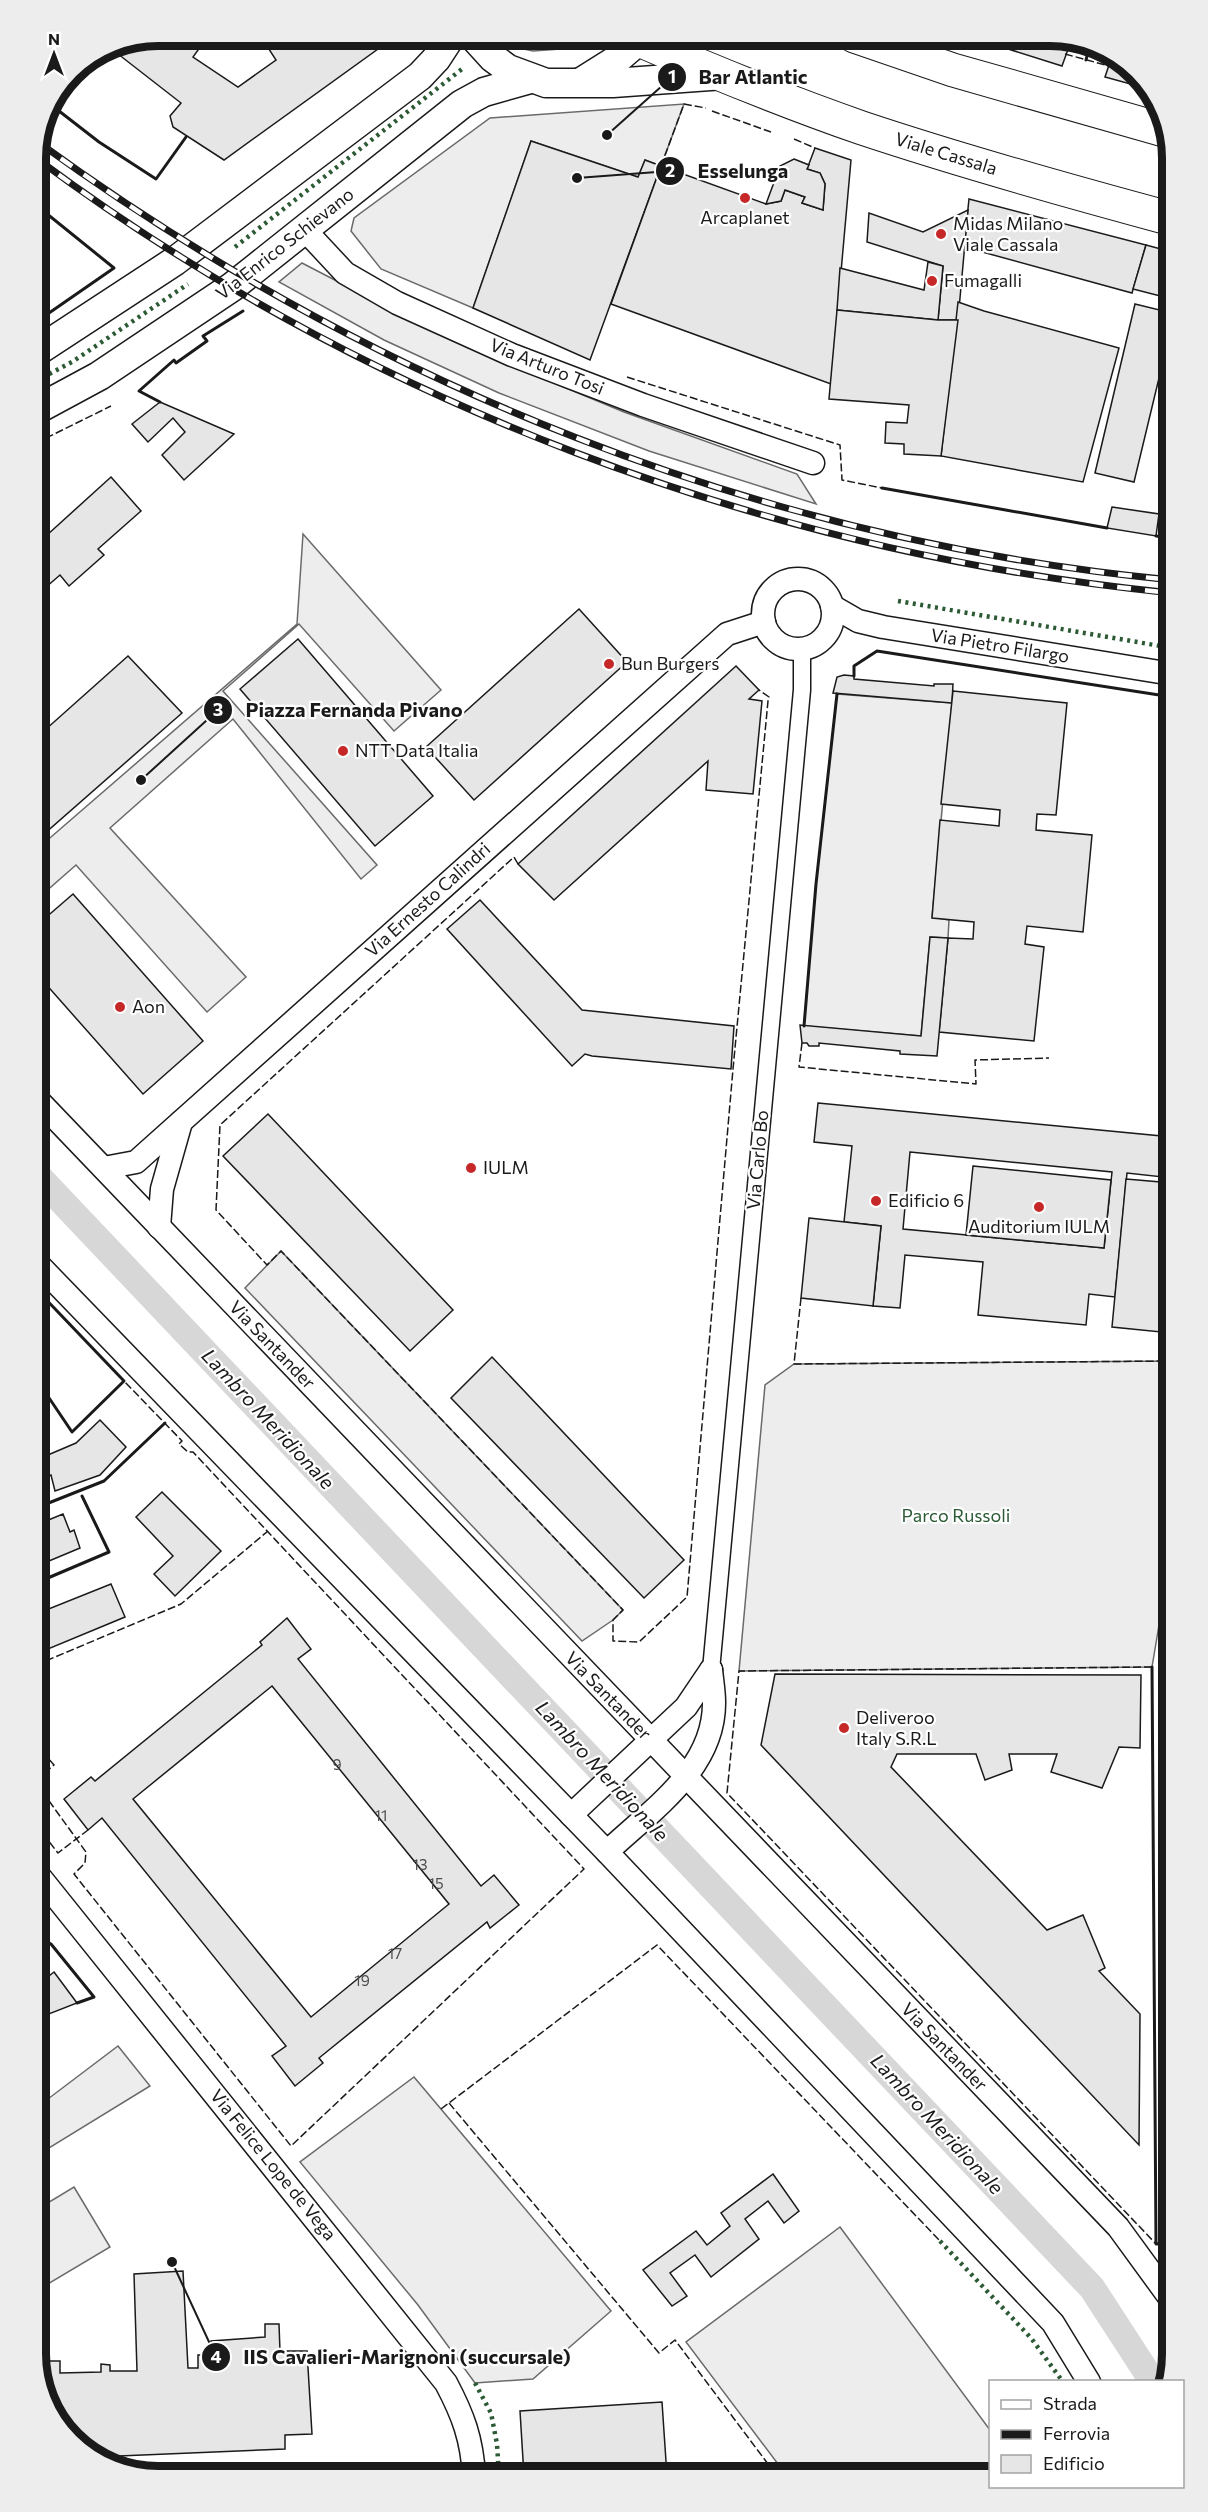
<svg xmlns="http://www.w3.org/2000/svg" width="1208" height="2512" font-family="Commissioner,sans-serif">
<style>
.built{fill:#ededed;stroke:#6a6a6a;stroke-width:1.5}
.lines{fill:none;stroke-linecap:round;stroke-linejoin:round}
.canal{stroke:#d7d7d7;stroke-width:27}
.building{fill:#e6e6e6;stroke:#1a1a1a;stroke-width:1.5;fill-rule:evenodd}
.pedestrian-casing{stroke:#1a1a1a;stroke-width:19}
.minor-casing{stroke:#1a1a1a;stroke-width:25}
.tertiary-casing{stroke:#1a1a1a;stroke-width:31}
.primary-casing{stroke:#1a1a1a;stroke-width:35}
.pedestrian{stroke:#fff;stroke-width:16}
.minor{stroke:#fff;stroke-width:22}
.tertiary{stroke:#fff;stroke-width:28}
.primary{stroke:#fff;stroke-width:33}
.rail-casing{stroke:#1a1a1a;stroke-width:7}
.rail{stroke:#fff;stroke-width:4.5;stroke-dasharray:14;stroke-linecap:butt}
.hedge{stroke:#2b5a34;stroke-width:4.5;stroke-dasharray:3 4.5;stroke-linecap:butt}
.fence{stroke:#1a1a1a;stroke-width:1.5;stroke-dasharray:8 3;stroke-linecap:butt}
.wall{stroke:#1a1a1a;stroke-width:3}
.poi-dot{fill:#c62828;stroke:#fff;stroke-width:2}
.labels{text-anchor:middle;stroke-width:4.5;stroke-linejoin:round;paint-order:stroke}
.number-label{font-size:15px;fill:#4d4d4d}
.street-label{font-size:18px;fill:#1a1a1a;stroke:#fff}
.poi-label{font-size:18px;fill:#1a1a1a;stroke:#fff;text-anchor:start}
.park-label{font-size:18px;fill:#2b5a34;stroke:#fff}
.water-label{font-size:20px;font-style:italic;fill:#1a1a1a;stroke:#fff}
.rim{fill:none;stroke:#1a1a1a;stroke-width:8}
.leader{fill:none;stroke:#1a1a1a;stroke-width:2}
.callout-dot{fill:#1a1a1a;stroke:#fff;stroke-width:2}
.mark-label{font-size:18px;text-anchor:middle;font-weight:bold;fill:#fff}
.callout-label{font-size:20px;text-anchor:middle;font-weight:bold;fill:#1a1a1a;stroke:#fff;stroke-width:4.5;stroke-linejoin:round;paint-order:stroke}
</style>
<rect width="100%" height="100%" fill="#fff"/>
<g class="built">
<polygon points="495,36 550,36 558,40 560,49 533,51 519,48"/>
<polygon points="684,104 661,166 645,160 638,177 531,141 473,308 381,269 351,231 354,218 490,118"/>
<polygon points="302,263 410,319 518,368 624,412 797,474 816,504 649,451 499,393 384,340 279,282"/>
<polygon points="303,534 441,690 394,731 299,624 223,691 377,865 361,879 233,719 110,828 246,977 207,1012 76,865 36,900 36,850 297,624"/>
<polygon points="837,694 952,703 932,917 949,920 948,938 930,937 921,1036 804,1026 816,884"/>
<polygon points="281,1251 623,1610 613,1620 582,1641 245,1288"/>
<polygon points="1172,1361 1172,1547 1152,1667 739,1671 765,1385 794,1364"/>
<polygon points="118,2046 150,2086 36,2156 36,2108"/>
<polygon points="414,2077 611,2311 533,2379 475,2383 418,2305 300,2162"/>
<polygon points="74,2187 110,2247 36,2291 36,2210"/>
<polygon points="840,2227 990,2430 990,2476 787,2476 686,2342"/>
</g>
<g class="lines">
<polyline class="canal" points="36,1174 1092,2288 1153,2382"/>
</g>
<g class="building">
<polygon points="158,36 208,36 193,57 238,87 276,60 265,43 276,36 305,36 307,38 309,36 396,36 224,160 173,127 170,116 181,103 109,47"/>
<polygon points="967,36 1058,36 1071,41 1062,66"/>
<polygon points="1112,56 1124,61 1145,88 1105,77"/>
<polygon points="531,141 638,177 645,160 661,166 590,360 473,308"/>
<polygon points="815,148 851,160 831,384 611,304 661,166 766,204 781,201 785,190 805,197 802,203 823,210 825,184 820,173 807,169"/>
<polygon points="794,159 809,165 807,169 820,173 825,184 823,210 802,203 805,197 785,190 781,201 766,204 780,166"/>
<polygon points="969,199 1146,245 1132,293 964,247"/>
<polygon points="968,210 958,320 938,320 943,266 867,242 869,213 923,232"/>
<polygon points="1146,245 1172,252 1172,299 1133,289"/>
<polygon points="928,262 943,266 938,320 837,310 840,268 924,290"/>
<polygon points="958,302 984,311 1119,348 1083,482 941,456"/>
<polygon points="1135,304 1172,313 1172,324 1134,482 1095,473"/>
<polygon points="837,310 938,320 958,320 941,456 904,454 904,444 885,443 886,422 907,423 909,405 829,399"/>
<polygon points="160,402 234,434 184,480 162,455 185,432 173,418 148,442 132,424"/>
<polygon points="111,477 141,511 98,549 104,555 69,586 60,575 38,594 36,592 36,545"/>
<polygon points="1112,507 1159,514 1156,536 1107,528"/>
<polygon points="579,609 627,662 474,800 426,747"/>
<polygon points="298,639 433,796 375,846 240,689"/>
<polygon points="128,656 182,713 36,841 36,738"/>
<polygon points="736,666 759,690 749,699 762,701 753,794 706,790 708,761 554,900 518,864"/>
<polygon points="844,675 854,676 854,679 934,686 934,684 953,684 952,703 833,693 837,677"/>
<polygon points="953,691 1067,703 1056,815 1037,814 1036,830 1092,835 1083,932 1027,926 1025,944 1044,947 1034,1041 939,1032 948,938 973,939 974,922 932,918 940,820 999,826 1000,810 941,804"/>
<polygon points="73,894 203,1041 143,1094 36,973 36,926"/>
<polygon points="480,900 582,1010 734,1026 731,1069 592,1056 585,1054 572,1066 447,929"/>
<polygon points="930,937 948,938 937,1056 900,1054 900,1051 819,1043 819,1046 809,1046 807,1043 802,1043 800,1025 921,1036"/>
<path d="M818,1103L1172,1137V1178L1127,1173L1115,1297L1089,1294L1086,1325L978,1315L983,1262L905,1255L900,1308L873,1306L881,1226L844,1222L852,1146L814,1142ZM910,1152L1112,1172L1104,1248L903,1229Z"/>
<polygon points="268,1114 453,1310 410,1351 223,1156"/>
<polygon points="973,1166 1111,1180 1104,1248 966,1235"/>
<polygon points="1126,1179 1172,1183 1172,1218 1161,1332 1112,1327"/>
<polygon points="809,1218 881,1226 873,1306 801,1298"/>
<polygon points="492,1357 684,1560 644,1598 451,1398"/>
<polygon points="100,1420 126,1447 100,1475 55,1491 51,1475 36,1481 36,1460 76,1443"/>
<polygon points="162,1492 221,1551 175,1596 154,1574 173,1556 136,1517"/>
<polygon points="63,1514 70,1532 74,1530 80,1548 49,1561 42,1543 38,1545 36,1525"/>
<polygon points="111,1584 125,1617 36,1654 36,1614"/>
<path d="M287,1618L311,1649L298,1659L481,1886L494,1875L519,1905L490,1928L487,1922L319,2058L323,2063L295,2086L272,2056L286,2046L102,1818L88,1830L64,1799L91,1777L95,1781L262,1645L260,1642ZM272,1686L449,1904L311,2017L133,1799Z"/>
<polygon points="775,1674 1141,1675 1140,1748 1119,1747 1102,1788 1051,1772 1057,1754 1009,1754 1012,1770 985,1780 976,1754 897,1754 891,1767 1047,1930 1083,1915 1105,1968 1099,1971 1140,2014 1139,2145 761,1745"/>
<polygon points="54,1972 77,2003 36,2019 36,1977 40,1983"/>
<polygon points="773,2174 799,2211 784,2223 768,2201 745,2219 759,2239 711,2277 695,2255 670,2273 687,2296 672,2306 643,2270 696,2231 707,2245 730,2226 721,2213"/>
<polygon points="183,2271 188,2368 198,2368 198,2355 210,2355 211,2341 265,2337 265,2324 279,2324 280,2351 307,2351 312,2434 285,2435 285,2449 95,2457 90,2455 45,2400 36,2349 46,2348 46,2361 60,2361 60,2373 101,2372 101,2364 110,2365 110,2371 137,2371 134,2274"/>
<polygon points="662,2402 667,2476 524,2476 520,2411"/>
</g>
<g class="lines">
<defs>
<polyline id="pedestrian" points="711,1670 802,690 802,649"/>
<g id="minor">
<polyline points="304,229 345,273 397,303 512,355 643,405 813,463"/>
<circle cx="798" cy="614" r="35"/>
<polyline points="832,606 858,621 883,627 1172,674"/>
<polyline points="36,1098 1118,2227 1172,2301"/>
<polyline points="104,1168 136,1162 727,634 764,622"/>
<polyline points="159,1227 162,1189 181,1122"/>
<polyline points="36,1262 607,1852 1053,2323 1089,2382"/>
<polyline points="571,1815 686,1707 711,1670"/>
<path d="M607,1852C650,1811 715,1769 714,1702C714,1692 712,1680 711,1670"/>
<path d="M36,1872L446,2383C463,2415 472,2439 474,2476"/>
</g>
<g id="tertiary">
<polyline points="473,36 493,58 508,69 546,83 613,83 724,75"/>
<polyline points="581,82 616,60 644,36"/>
<polyline points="36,352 175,261 420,76 436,59 451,36"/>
<polyline points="36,410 99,376 232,287 462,104 484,92 530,79"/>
</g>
<g id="primary">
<path d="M630,36C706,69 784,101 862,128C964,162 1068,191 1172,219"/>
<polyline points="854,36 953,70 1167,131"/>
</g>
</defs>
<use href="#pedestrian" class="pedestrian-casing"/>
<use href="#minor" class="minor-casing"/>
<use href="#tertiary" class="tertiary-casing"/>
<use href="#primary" class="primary-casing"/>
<use href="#pedestrian" class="pedestrian"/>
<use href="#minor" class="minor"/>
<use href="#tertiary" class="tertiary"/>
<use href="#primary" class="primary"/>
<defs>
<g id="rail">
<path d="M38,142C372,385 760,541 1172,580"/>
<path d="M36,158C365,403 765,553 1172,593"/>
</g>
</defs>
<use href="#rail" class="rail-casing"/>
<use href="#rail" class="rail"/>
<g class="hedge">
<polyline points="235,247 462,69"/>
<polyline points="36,381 72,362 188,284"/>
<polyline points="898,601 1172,648"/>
<polyline points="940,2241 1031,2338 1063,2382"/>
<polyline points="475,2383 491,2413 497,2444 499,2476"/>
</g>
<g class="fence">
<polyline points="1065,54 1109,66"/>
<polyline points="712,111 771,132"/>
<polyline points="794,139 815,148"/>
<polyline points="661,166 684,104 706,108"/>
<polyline points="627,377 840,445 842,480 882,488"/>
<polyline points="36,443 111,406"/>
<polyline points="518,864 514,857 220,1125 216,1210 267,1265 281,1251 623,1610 613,1620 613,1641 639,1642 687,1597 733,1069 768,701 769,697 759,690"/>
<polyline points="802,1043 799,1067 976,1084 975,1060 1049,1058"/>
<polyline points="801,1298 794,1364 1172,1361"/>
<polyline points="36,1665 181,1604 268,1531"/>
<polyline points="1152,1667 739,1671 727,1793 1156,2244"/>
<polyline points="36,1780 54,1765 38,1747 36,1748"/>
<polyline points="36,1783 86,1852 85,1863 74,1874 291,2146 584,1869 193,1452 188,1452 179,1444 182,1441 124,1381"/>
<polyline points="36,1825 58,1853 88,1830"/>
<polyline points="36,1925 51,1944"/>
<polyline points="449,2103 659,2353 675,2340 777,2476"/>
<polyline points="441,2109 657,1945 940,2241"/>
</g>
<g class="wall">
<polyline points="1086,60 1089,48"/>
<polyline points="50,104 99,142 156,179 186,137"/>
<polyline points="36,322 114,268 36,205"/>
<polyline points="160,402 139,391 174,360 176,363 207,341 203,336 243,311"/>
<polyline points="882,488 1107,528"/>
<polyline points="1156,536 1172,538"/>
<polyline points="854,676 854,666 877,651 1172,697"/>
<polyline points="804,1026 816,884 837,694"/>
<polyline points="36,1382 41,1386 72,1432 124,1381 36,1289"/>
<polyline points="36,1508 104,1481 165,1423"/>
<polyline points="36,1583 109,1552 82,1496"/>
<polyline points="1152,1667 1156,2244 1172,2243"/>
<polyline points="51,1944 94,1997 77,2003"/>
</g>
</g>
<g class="poi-dot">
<circle cx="745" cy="198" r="6"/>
<circle cx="941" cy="234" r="6"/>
<circle cx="932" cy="281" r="6"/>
<circle cx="609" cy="664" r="6"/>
<circle cx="343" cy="751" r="6"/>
<circle cx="120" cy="1007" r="6"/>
<circle cx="471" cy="1168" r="6"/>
<circle cx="876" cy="1201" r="6"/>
<circle cx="1039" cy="1207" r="6"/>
<circle cx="844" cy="1728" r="6"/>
</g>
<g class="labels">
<g class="number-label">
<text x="337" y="1770">9</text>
<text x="381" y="1821">11</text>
<text x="420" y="1870">13</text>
<text x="436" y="1889">15</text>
<text x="395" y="1959">17</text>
<text x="362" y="1986">19</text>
</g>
<g class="street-label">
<text transform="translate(946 154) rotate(17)" y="6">Viale Cassala</text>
<text transform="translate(285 244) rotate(-38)" y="6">Via Enrico Schievano</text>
<text transform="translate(547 367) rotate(22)" y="6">Via Arturo Tosi</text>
<text transform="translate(1000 646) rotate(9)" y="6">Via Pietro Filargo</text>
<text transform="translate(428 900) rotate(-42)" y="6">Via Ernesto Calindri</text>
<text transform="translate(758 1160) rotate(-85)" y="6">Via Carlo Bo</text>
<text transform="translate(272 1345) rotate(46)" y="6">Via Santander</text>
<text transform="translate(608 1696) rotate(46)" y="6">Via Santander</text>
<text transform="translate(944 2047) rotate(46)" y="6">Via Santander</text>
<text transform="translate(273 2165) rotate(51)" y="6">Via Felice Lope de Vega</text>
</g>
<g class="poi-label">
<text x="745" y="224" text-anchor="middle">Arcaplanet</text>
<text x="953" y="230">Midas Milano<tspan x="953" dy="21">Viale Cassala</tspan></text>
<text x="944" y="287">Fumagalli</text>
<text x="621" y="670">Bun Burgers</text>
<text x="355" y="757">NTT Data Italia</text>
<text x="132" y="1013">Aon</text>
<text x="483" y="1174">IULM</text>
<text x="888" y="1207">Edificio 6</text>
<text x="1039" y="1233" text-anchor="middle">Auditorium IULM</text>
<text x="856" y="1724">Deliveroo<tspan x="856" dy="21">Italy S.R.L</tspan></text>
</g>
<g class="park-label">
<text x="956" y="1522">Parco Russoli</text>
</g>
<g class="water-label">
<text transform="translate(268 1419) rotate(47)" y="7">Lambro Meridionale</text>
<text transform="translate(602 1771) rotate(47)" y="7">Lambro Meridionale</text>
<text transform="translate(937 2124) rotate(47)" y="7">Lambro Meridionale</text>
</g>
</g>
<path d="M0 0H1208V2512H0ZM158 46H1050A112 112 0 0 1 1162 158V2354A112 112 0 0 1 1050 2466H158A112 112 0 0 1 46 2354V158A112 112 0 0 1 158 46Z" fill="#ededed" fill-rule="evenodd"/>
<path class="rim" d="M158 46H1050A112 112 0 0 1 1162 158V2354A112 112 0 0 1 1050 2466H158A112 112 0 0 1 46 2354V158A112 112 0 0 1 158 46Z"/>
<path class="leader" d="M607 135L672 77M577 178L670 171M141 780L218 710M172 2262L216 2357"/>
<g class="callout-dot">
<circle cx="607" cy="135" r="6"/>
<circle cx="577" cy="178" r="6"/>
<circle cx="141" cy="780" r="6"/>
<circle cx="172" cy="2262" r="6"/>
<circle cx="672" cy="77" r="15"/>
<circle cx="670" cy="171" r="15"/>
<circle cx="218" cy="710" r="15"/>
<circle cx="216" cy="2357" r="15"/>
</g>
<g class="mark-label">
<text x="672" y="83">1</text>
<text x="670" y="177">2</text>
<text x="218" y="716">3</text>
<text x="216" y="2363">4</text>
</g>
<g class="callout-label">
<text x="753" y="84">Bar Atlantic</text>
<text x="743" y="178">Esselunga</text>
<text x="354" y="717">Piazza Fernanda Pivano</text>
<text x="407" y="2364">IIS Cavalieri-Marignoni (succursale)</text>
</g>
<rect x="989" y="2380" width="195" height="108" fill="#ffffff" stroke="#a3a3a3" stroke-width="1.5"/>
<rect x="1001" y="2400" width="30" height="9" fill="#ffffff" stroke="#a3a3a3" stroke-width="1.5"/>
<text x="1043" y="2410" font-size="18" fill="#1a1a1a">Strada</text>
<rect x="1001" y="2430" width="30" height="9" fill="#1a1a1a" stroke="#a3a3a3" stroke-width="1.5"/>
<text x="1043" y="2440" font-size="18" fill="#1a1a1a">Ferrovia</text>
<rect x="1001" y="2455" width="30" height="18" fill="#e6e6e6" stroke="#a3a3a3" stroke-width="1.5"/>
<text x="1043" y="2470" font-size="18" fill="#1a1a1a">Edificio</text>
<g transform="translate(54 54)" stroke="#ffffff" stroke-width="4.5" paint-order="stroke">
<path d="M0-4.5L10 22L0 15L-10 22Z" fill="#1a1a1a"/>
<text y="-9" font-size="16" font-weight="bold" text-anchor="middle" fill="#1a1a1a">N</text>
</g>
</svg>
